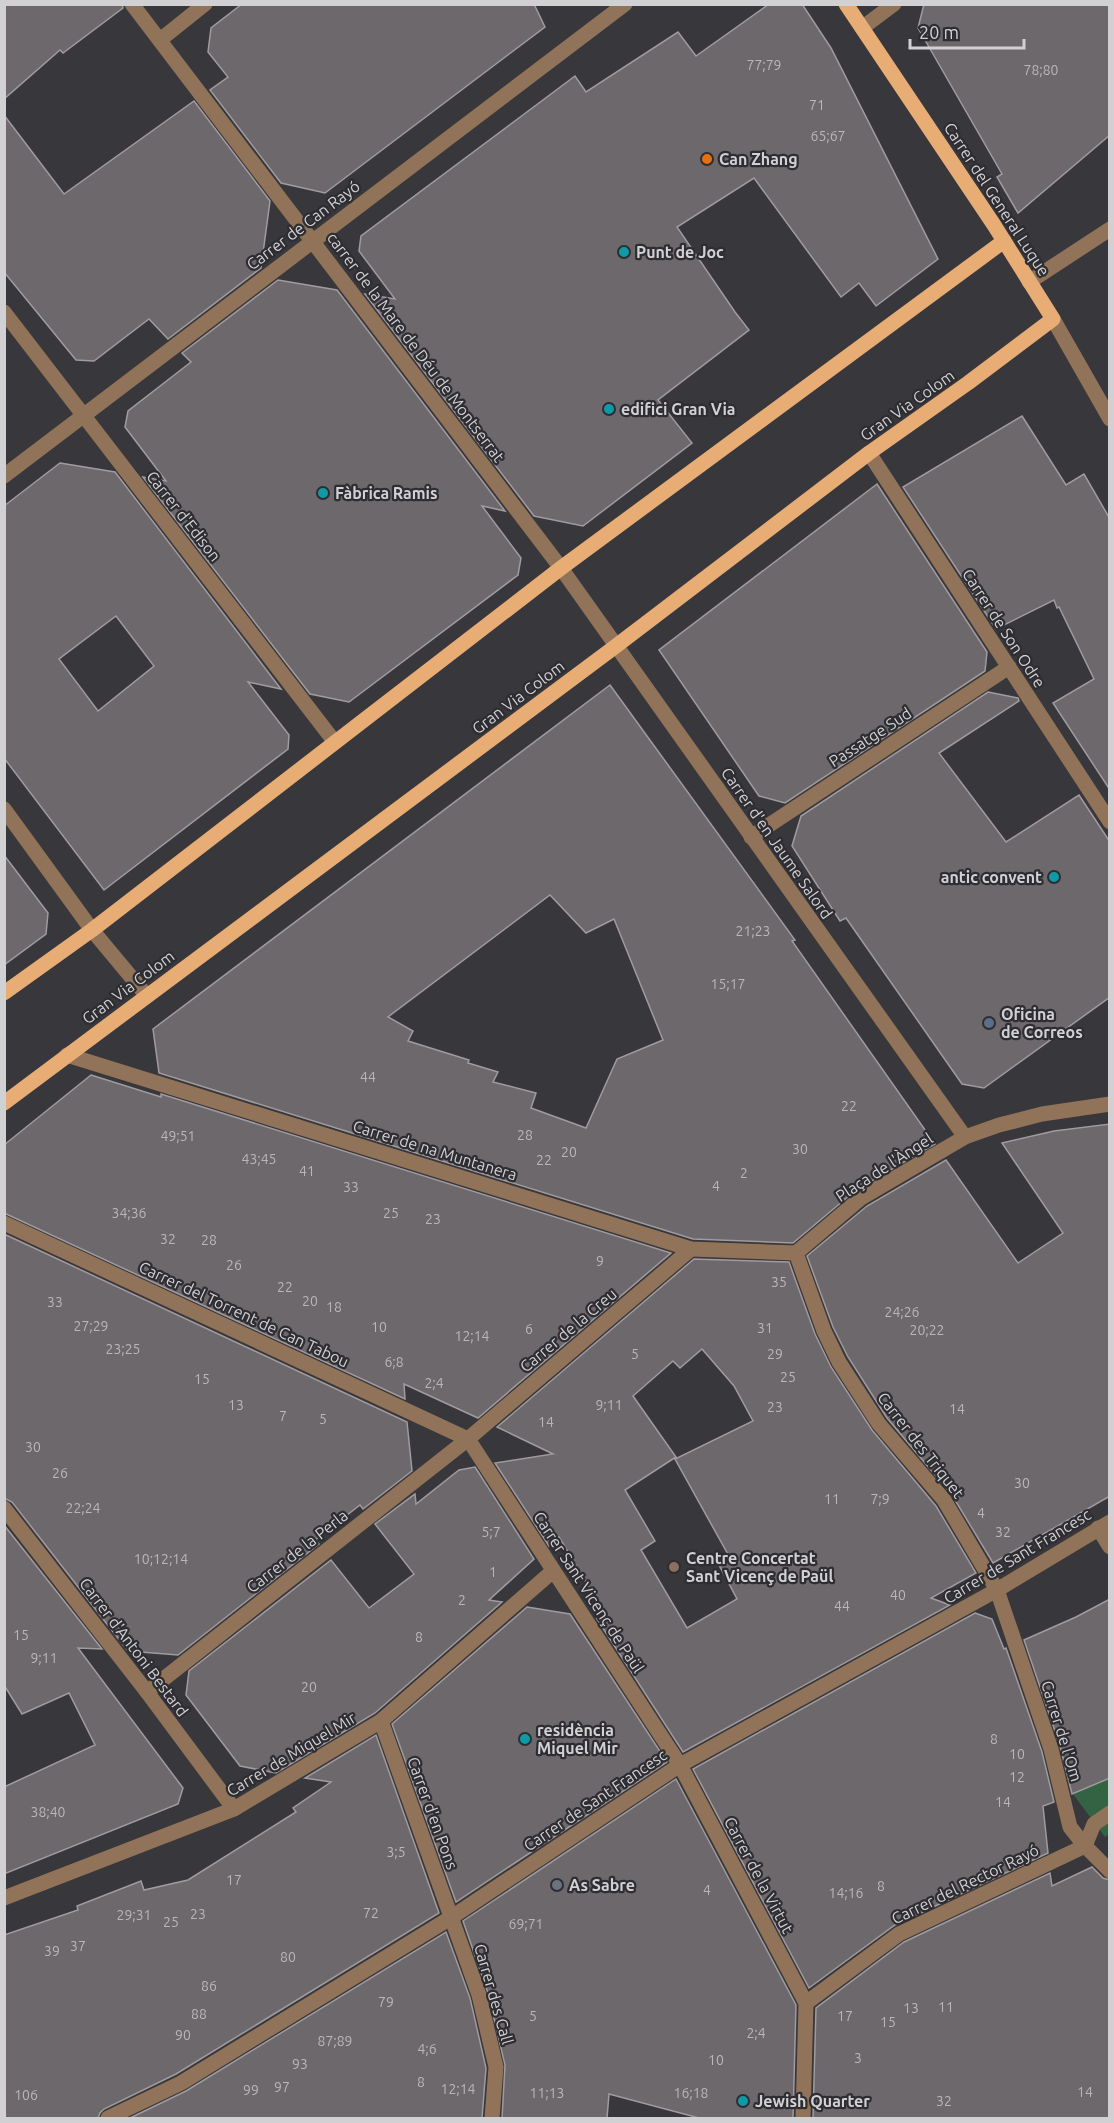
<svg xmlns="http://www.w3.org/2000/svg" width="1114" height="2123" font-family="Ubuntu,sans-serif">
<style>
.green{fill:#336343}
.building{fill:#6c686b;stroke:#a09b9f;stroke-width:1.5;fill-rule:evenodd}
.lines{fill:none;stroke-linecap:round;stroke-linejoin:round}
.minor{stroke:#907359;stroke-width:15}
.major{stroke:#e8ac75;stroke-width:15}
.food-dot{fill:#e8710a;stroke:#2e2d31;stroke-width:2}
.culture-dot{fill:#0f9aa8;stroke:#2e2d31;stroke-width:2}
.service-dot{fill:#5c6f8a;stroke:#2e2d31;stroke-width:2}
.education-dot{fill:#8d6e63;stroke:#2e2d31;stroke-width:2}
.worship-dot{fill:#6b7280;stroke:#2e2d31;stroke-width:2}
.labels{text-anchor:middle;stroke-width:4.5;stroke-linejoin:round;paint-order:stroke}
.number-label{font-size:14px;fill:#b8b7b9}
.poi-label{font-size:16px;font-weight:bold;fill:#d1d1d3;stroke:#2e2d31;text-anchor:start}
.street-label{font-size:16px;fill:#d1d1d3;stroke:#2e2d31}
</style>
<rect width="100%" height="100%" fill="#38373b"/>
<polygon class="green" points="1109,1778 1109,1834 1105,1837 1073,1794"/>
<g class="building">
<polygon points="4,4 122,4 123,8 63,53 60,50 4,99"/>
<polygon points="242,4 534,4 545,27 325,193 281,183 210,90 228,77 208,52 211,28"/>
<polygon points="769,4 802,4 831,48 938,259 876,306 859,283 841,297 754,178 677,227 735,312 749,330 658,400 692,443 583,526 534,516 365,294 395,299 359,251 361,236 575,76 586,92 678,32 696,56"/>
<polygon points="924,4 1110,4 1110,135 1018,213 997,177 1002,174 918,28"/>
<polygon points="194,101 270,201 261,268 168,339 149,319 94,361 76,360 4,272 4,115 64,194"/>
<polygon points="278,280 337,290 505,511 482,506 521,558 518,575 349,702 310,694 143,477 166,481 125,427 128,411 191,362 182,353"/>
<polygon points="1022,416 1066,485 1084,474 1110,519 1110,790 1053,703 1094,679 1059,607 1057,608 1054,600 996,629 903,487"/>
<path d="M60,463L115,472L281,689L248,682L289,735L288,749L104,890L4,758V506ZM116,616L154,666L98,711L59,659Z"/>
<polygon points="877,484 987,652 985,671 785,803 759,796 659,650"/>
<path d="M610,685L795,940L792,941L935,1144L856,1190L793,1243L693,1239L159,1073L153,1029ZM550,895L586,933L614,919L663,1040L617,1059L586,1128L531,1108L536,1093L493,1082L498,1072L468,1063L469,1060L408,1041L413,1031L388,1017Z"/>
<polygon points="988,692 1018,698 1019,701 939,753 1006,842 1079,795 1110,842 1110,997 984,1088 962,1084 846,918 840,921 792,846 801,816"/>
<polygon points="4,855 48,913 46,934 4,965"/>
<polygon points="91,1075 161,1097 161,1094 671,1253 478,1418 404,1384 405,1399 4,1213 4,1145"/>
<polygon points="1110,1124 1110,1496 993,1563 952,1495 887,1418 848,1357 833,1327 807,1256 867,1206 946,1160 1018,1263 1063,1233 1002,1143 1054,1131"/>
<polygon points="4,1234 407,1422 412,1471 363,1509 360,1505 315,1540 319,1544 178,1655 128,1651 12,1502 4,1498"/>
<path d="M694,1259L789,1262L815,1334L831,1367L872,1430L936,1506L976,1573L931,1598L950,1605L683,1752L597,1619L609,1621L559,1537L549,1546L495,1463L553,1454L497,1427ZM702,1349L734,1386L753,1421L675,1459L730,1558L719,1565L737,1599L687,1628L641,1550L655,1541L625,1490L676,1457L633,1396L673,1361L680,1368Z"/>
<polygon points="475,1467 534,1559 489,1600 502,1602 375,1713 276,1773 240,1766 186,1695 189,1671 331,1560 369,1608 414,1574 375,1524 415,1494 416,1504 459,1470"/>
<polygon points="4,1525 102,1649 78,1648 183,1788 178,1804 4,1874 4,1787 95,1745 69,1693 22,1714 4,1685"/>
<polygon points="1110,1599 1110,1778 1072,1794 1060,1746 1024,1640 1076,1617"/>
<polygon points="527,1607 570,1614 667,1762 456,1902 392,1724"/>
<polygon points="975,1613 992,1619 1004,1649 1006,1648 1042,1752 1054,1802 1043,1806 1048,1853 895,1925 809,1988 693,1769"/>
<polygon points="376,1735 439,1913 176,2074 104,2109 100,2113 98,2118 4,2118 4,1935 78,1910 77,1906 141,1881 144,1890 188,1880 296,1812 293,1808 331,1782 305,1778"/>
<polygon points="676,1779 796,2005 793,2118 699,2118 609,2094 607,2118 502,2118 505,2065 488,1993 463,1921"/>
<polygon points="1092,1867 1103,1878 1110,1880 1110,2118 813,2118 816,2008 904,1942 1050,1873 1052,1886"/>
<polygon points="446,1932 470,1998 486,2068 482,2118 130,2118 186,2091"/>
</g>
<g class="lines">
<g class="minor">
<polyline points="132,4 561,568 965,1137"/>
<polyline points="862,28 894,4"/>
<polyline points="160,40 205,4"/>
<polyline points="1029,282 1110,229"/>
<polyline points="4,312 334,741"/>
<polyline points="1053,319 1110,419"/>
<polyline points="869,453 1110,822"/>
<polyline points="4,476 625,4"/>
<polyline points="4,809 92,930 147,996"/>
<polyline points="751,837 1009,667"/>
<polyline points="67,1055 691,1249 796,1253"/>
<polyline points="4,1223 468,1439"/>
<polyline points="796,1253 824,1331 839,1362 879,1424 944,1500 997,1590 1051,1749 1070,1827 1085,1846 1110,1871"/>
<polyline points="796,1253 861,1198 965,1137 999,1125 1042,1114 1110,1104"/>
<polyline points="468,1439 680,1765 806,2003 803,2118"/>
<polyline points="4,1508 147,1692 234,1809"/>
<polyline points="1098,1528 1110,1547"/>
<polyline points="147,1692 468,1439 691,1249"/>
<polyline points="381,1721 479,1995 496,2067 492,2118"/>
<polyline points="1085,1846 1094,1824 1110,1813"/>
<polyline points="4,1898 234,1809 381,1721 553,1571"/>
<polyline points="806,2003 899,1934 1085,1846"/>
<polyline points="108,2118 181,2083 452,1917 680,1765 997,1590 1110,1522"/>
</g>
<g class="major">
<polyline points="4,993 92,930 561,568 1004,241"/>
<polyline points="4,1103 616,646 869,453 968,383 1053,319 994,225 846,4"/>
</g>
</g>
<circle class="food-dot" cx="707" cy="159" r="6"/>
<g class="culture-dot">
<circle cx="624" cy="252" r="6"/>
<circle cx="609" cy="409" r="6"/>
<circle cx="323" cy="493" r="6"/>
<circle cx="1054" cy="877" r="6"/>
<circle cx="525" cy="1739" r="6"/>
<circle cx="743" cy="2101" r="6"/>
</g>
<circle class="service-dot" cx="989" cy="1023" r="6"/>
<circle class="education-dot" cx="674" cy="1567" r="6"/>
<circle class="worship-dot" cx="557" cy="1885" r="6"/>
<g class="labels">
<g class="number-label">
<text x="764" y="70">77;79</text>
<text x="1041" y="75">78;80</text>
<text x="817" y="110">71</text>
<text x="828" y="141">65;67</text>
<text x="753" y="936">21;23</text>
<text x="728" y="989">15;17</text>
<text x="368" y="1082">44</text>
<text x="849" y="1111">22</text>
<text x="525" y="1140">28</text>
<text x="178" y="1141">49;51</text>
<text x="800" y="1154">30</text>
<text x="569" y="1157">20</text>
<text x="259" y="1164">43;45</text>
<text x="544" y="1165">22</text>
<text x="307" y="1176">41</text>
<text x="744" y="1178">2</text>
<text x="716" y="1191">4</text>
<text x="351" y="1192">33</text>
<text x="129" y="1218">34;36</text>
<text x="391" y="1218">25</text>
<text x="433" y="1224">23</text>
<text x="168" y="1244">32</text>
<text x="209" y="1245">28</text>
<text x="600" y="1266">9</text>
<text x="234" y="1270">26</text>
<text x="779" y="1287">35</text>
<text x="285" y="1292">22</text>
<text x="310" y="1306">20</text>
<text x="55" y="1307">33</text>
<text x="334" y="1312">18</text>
<text x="902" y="1317">24;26</text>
<text x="91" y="1331">27;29</text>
<text x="379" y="1332">10</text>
<text x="765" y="1333">31</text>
<text x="529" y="1334">6</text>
<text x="927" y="1335">20;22</text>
<text x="472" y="1341">12;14</text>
<text x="123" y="1354">23;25</text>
<text x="635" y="1359">5</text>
<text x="775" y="1359">29</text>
<text x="394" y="1367">6;8</text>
<text x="788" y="1382">25</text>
<text x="202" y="1384">15</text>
<text x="434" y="1388">2;4</text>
<text x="236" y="1410">13</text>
<text x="609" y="1410">9;11</text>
<text x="775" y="1412">23</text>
<text x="957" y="1414">14</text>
<text x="283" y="1421">7</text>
<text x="323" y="1424">5</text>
<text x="546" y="1427">14</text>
<text x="33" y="1452">30</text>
<text x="60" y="1478">26</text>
<text x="1022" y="1488">30</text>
<text x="832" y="1504">11</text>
<text x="880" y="1504">7;9</text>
<text x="83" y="1513">22;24</text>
<text x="981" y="1518">4</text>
<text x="491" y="1537">5;7</text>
<text x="1003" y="1537">32</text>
<text x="161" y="1564">10;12;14</text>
<text x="493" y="1577">1</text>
<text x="898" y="1600">40</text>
<text x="462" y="1605">2</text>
<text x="842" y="1611">44</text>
<text x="21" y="1640">15</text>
<text x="419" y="1642">8</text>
<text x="44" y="1663">9;11</text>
<text x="309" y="1692">20</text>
<text x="994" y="1744">8</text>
<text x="1017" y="1759">10</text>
<text x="1017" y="1782">12</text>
<text x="1003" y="1807">14</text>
<text x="48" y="1817">38;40</text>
<text x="396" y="1857">3;5</text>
<text x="234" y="1885">17</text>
<text x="881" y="1891">8</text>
<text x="707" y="1895">4</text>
<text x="846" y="1898">14;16</text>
<text x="371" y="1918">72</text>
<text x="198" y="1919">23</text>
<text x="134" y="1920">29;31</text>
<text x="171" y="1927">25</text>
<text x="526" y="1929">69;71</text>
<text x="78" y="1951">37</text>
<text x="52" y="1956">39</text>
<text x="288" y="1962">80</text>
<text x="209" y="1991">86</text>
<text x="386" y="2007">79</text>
<text x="946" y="2012">11</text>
<text x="911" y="2013">13</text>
<text x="199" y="2019">88</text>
<text x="533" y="2021">5</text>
<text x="845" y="2021">17</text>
<text x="888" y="2027">15</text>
<text x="756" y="2038">2;4</text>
<text x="183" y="2040">90</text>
<text x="335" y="2046">87;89</text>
<text x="427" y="2054">4;6</text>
<text x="858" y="2063">3</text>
<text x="716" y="2065">10</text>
<text x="300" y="2069">93</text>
<text x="421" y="2087">8</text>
<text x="282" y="2092">97</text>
<text x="458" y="2094">12;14</text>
<text x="251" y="2095">99</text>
<text x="1085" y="2097">14</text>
<text x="547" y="2098">11;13</text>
<text x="691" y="2098">16;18</text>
<text x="26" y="2100">106</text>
<text x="944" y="2106">32</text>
</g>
<g class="poi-label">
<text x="719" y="165">Can Zhang</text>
<text x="636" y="258">Punt de Joc</text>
<text x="621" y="415">edifici Gran Via</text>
<text x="335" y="499">Fàbrica Ramis</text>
<text x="1042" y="883" text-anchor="end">antic convent</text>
<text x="1001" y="1020">Oficina<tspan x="1001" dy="18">de Correos</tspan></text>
<text x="686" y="1564">Centre Concertat<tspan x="686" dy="18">Sant Vicenç de Paül</tspan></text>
<text x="537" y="1736">residència<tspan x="537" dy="18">Miquel Mir</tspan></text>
<text x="569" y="1891">As Sabre</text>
<text x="755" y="2107">Jewish Quarter</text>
</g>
<g class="street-label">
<text transform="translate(997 199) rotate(57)" y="6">Carrer del General Luque</text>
<text transform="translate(303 225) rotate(-37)" y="6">Carrer de Can Rayó</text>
<text transform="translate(416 347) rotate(53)" y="6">carrer de la Mare de Déu de Montserrat</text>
<text transform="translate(907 405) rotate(-35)" y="6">Gran Via Colom</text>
<text transform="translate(184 516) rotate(52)" y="6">Carrer d'Edison</text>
<text transform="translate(1004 628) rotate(57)" y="6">Carrer de Son Odre</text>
<text transform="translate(518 697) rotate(-37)" y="6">Gran Via Colom</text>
<text transform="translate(870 737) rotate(-33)" y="6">Passatge Sud</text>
<text transform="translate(777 843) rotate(55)" y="6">Carrer d'en Jaume Salord</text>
<text transform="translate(128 987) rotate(-37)" y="6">Gran Via Colom</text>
<text transform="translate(435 1150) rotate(17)" y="6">Carrer de na Muntanera</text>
<text transform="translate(884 1167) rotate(-33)" y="6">Plaça de l'Àngel</text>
<text transform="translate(244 1314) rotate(25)" y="6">Carrer del Torrent de Can Tabou</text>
<text transform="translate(568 1330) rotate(-40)" y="6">Carrer de la Creu</text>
<text transform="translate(921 1445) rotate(52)" y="6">Carrer des Triquet</text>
<text transform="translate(297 1551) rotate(-38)" y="6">Carrer de la Perla</text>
<text transform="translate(1017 1556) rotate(-31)" y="6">Carrer de Sant Francesc</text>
<text transform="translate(589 1592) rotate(57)" y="6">Carrer Sant Vicenç de Paül</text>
<text transform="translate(134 1647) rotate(53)" y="6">Carrer d'Antoni Bestard</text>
<text transform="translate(1062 1731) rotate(73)" y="6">Carrer de l'Om</text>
<text transform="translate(291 1754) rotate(-31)" y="6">Carrer de Miquel Mir</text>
<text transform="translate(595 1800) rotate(-34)" y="6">Carrer de Sant Francesc</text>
<text transform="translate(433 1813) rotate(70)" y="6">Carrer d'en Pons</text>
<text transform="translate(759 1875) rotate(62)" y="6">Carrer de la Virtut</text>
<text transform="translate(965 1884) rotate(-26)" y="6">Carrer del Rector Rayó</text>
<text transform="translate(494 1994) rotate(74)" y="6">Carrer des Call</text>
</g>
</g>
<rect width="1114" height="2123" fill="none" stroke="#d1d1d3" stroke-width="12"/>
<path d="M910 39v9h114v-9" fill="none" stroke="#d1d1d3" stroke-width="3"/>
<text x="919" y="39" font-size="18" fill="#d1d1d3" stroke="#2e2d31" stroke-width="4.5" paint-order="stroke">20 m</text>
</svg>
